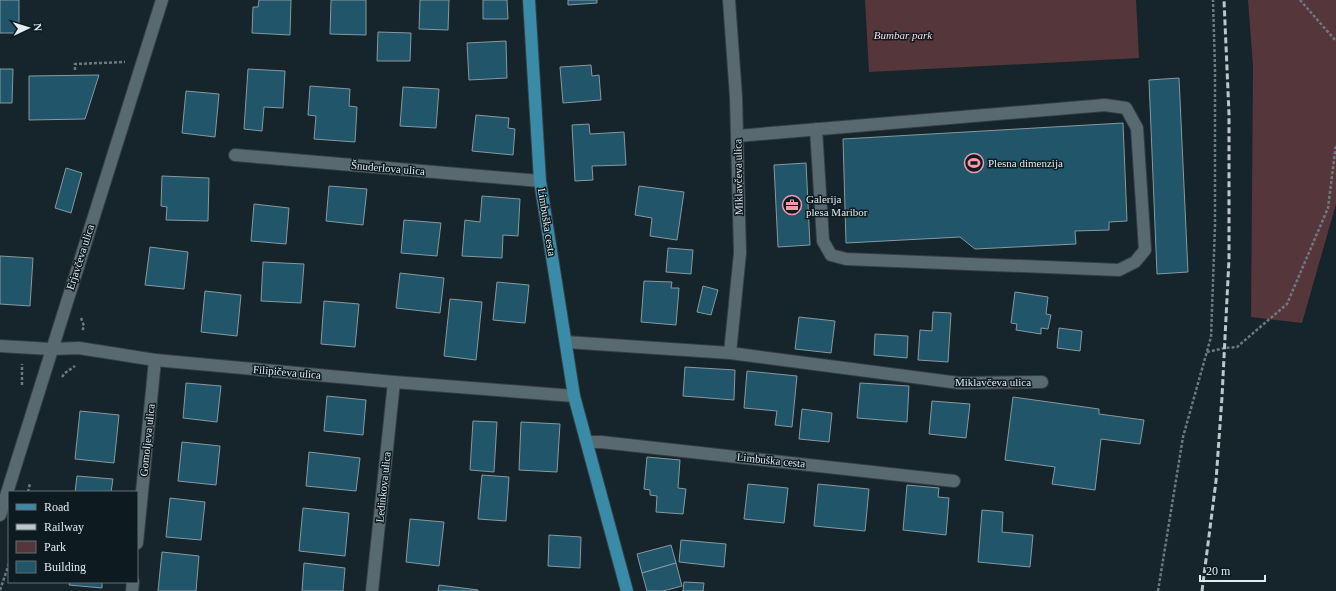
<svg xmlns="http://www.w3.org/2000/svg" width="1336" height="591" font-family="Georgia,serif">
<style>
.green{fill:#55363b}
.building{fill:#20556a;stroke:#8799a1}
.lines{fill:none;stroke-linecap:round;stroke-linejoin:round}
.minor-casing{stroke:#343e44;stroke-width:14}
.major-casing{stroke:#343e44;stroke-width:14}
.path{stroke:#6d797f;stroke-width:2.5;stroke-dasharray:3 2;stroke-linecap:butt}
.minor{stroke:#596970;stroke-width:12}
.major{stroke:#398ba7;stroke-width:12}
.rail{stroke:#bdc7cb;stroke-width:3;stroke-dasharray:6 3;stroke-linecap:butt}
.labels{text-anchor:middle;stroke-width:3;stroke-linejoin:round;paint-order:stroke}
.park-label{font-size:11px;font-style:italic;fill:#fcdade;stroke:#0d1b21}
.poi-label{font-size:11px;fill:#e3ecf0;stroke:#0d1b21;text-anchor:start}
.street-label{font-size:11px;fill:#e3ecf0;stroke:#0d1b21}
</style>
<rect width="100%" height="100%" fill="#16242b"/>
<g class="green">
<polygon points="865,0 1136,0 1139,58 869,72"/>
<polygon points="1248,0 1336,0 1336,204 1302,323 1251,317 1253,66"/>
</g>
<g class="building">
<rect x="0" y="0" width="19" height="33"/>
<polygon points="259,0 291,0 290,35 252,33 253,7 258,7"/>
<polygon points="331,0 366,0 366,35 330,34"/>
<polygon points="420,0 449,0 448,30 419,29"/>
<polygon points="483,0 507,0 508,19 483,19"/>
<polygon points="568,0 597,0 597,3 568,5"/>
<polygon points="378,32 411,33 410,61 377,61"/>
<polygon points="506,41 507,78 469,80 467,43"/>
<polygon points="591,65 592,76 599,75 601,100 563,103 560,67"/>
<polygon points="0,69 13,69 12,103 0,103"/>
<polygon points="248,69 285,71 283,108 264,107 262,131 244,129"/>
<polygon points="99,75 85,119 29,120 29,76"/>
<polygon points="1179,78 1188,272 1157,274 1149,80"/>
<polygon points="310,86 350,89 349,106 357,107 355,142 314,139 316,116 308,115"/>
<polygon points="403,87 439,89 436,128 400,126"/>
<polygon points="186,91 219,94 215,137 182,133"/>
<polygon points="476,115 509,118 508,128 515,129 513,155 472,151"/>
<polygon points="1123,123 1127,221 1109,222 1109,230 1075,231 1076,244 975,249 960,237 846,243 843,139"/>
<polygon points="589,124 590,134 624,132 626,165 592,166 593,180 575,181 572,125"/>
<polygon points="806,163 810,245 778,247 774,165"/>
<polygon points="66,168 82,173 71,213 55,208"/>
<polygon points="162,176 209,178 208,221 166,220 167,207 161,206"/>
<polygon points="329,186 367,189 363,225 326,221"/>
<polygon points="639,186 684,192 677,240 650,236 652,218 635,215"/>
<polygon points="482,196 520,199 518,236 503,235 502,258 462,256 465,220 480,222"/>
<polygon points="254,204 289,208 286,244 251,241"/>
<polygon points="404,220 441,223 437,256 401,253"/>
<polygon points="150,247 188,252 184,289 145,285"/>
<polygon points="668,248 693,250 691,274 666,272"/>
<polygon points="0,256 33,258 30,306 0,304"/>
<polygon points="263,262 304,264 301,303 261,301"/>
<polygon points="400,273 444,278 440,313 396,308"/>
<polygon points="644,281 672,282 671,288 679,288 676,325 641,322"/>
<polygon points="497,282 529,285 525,323 493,320"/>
<polygon points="703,286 718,290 711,315 697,312"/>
<polygon points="205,291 241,295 237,336 201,332"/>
<polygon points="1015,292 1048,297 1046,314 1051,315 1048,329 1041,328 1041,334 1016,330 1017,324 1011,323"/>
<polygon points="450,299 482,302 476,360 444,356"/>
<polygon points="324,301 359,304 355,347 321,344"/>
<polygon points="933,312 951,313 948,362 918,360 920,330 932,331"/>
<polygon points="799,317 835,321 831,353 795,349"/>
<polygon points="1059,328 1082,331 1080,351 1057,348"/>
<polygon points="875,334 908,336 907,358 874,355"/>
<polygon points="685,367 735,370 734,400 683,396"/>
<polygon points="747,371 797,376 792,427 775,425 777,411 744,408"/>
<polygon points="186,383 221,386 217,422 183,418"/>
<polygon points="860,383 909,386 907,422 857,418"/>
<polygon points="327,396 366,400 363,435 324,431"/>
<polygon points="1013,397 1099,409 1099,414 1144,420 1140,444 1101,439 1095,490 1052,484 1055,467 1005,460"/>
<polygon points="932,401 970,404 966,438 929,434"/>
<polygon points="802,409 832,413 829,442 799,439"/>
<polygon points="80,411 119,415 114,463 75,459"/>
<polygon points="473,421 497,422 494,472 470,470"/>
<polygon points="521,422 560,424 557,472 519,470"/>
<polygon points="182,442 220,446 216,485 178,481"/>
<polygon points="309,452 360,458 356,491 306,486"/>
<polygon points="647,457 680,460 678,488 686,489 683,514 656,512 657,496 650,495 650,490 644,489"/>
<polygon points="482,475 509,477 506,521 478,519"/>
<polygon points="77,476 113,479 111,492 75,492"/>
<polygon points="748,484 788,488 784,523 744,519"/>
<polygon points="818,484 869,489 865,531 814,526"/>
<polygon points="907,485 939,488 938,497 949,498 946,535 903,530"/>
<polygon points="170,498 205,502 201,540 166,537"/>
<polygon points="303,508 349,513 345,556 299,551"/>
<polygon points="982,510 1003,512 1002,532 1033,535 1030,567 978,562"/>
<polygon points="410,519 444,522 439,566 406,562"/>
<polygon points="549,535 581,537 580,568 548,566"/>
<polygon points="681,540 726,544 724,567 679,562"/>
<polygon points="671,545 676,563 642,573 637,554"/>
<polygon points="162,552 199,556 196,591 158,591"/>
<polygon points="304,563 345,568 343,591 302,591"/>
<polygon points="676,563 682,586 663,591 647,591 642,573"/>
<polygon points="70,582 102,582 102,588 69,585"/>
<polygon points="684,582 704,583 703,591 683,591"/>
<polygon points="439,585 478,590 478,591 438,591"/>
</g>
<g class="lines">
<defs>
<g id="minor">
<polyline points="729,0 736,97 740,253 730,353"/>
<polyline points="737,136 1105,105 1126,108 1137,128 1145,250 1135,262 1119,270 846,259 831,255 823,241 816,129"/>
<polyline points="235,155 540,181"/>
<polyline points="566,342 730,353 959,383 1042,382"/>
<polyline points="0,346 51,349 79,348 155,360 394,382 574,396"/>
<polyline points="587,442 601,442 954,481"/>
<polyline points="0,515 162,0"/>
<polyline points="137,543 155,360"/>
<polyline points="132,591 133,582"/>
<polyline points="372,591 394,382"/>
</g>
<polyline id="major" points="529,0 540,181 574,396 627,591"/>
</defs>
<use href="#minor" class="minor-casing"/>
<use href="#major" class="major-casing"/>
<g class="path">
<polyline points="1300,0 1336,41"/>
<polyline points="75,70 75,64 125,62"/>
<polyline points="81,318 84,326 82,332"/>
<polyline points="1207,352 1225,348 1237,347 1287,304 1328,208 1336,144"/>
<polyline points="62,377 65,373 75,366"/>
<polyline points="22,385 22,364"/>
<polyline points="28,492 30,483"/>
<polyline points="0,590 9,564"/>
<polyline points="1158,591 1183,437 1211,337 1215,226 1215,68 1213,0"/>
</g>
<use href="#minor" class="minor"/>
<use href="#major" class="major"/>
<polyline class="rail" points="1202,591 1216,481 1222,397 1229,259 1229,114 1224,0"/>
</g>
<defs>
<symbol id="stadium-ring" viewBox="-11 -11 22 22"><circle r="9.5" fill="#0d1b21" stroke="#f39aa9" stroke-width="1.5"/><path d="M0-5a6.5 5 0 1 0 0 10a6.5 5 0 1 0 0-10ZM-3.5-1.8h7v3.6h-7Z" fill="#f39aa9"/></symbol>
<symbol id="office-ring" viewBox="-11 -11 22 22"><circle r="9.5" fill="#0d1b21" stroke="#f39aa9" stroke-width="1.5"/><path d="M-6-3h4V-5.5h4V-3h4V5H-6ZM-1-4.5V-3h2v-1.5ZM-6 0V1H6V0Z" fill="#f39aa9"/></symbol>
</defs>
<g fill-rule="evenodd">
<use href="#stadium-ring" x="963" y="152" width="22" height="22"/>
<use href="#office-ring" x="781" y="194" width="22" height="22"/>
</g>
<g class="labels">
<g class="park-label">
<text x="903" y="39">Bumbar park</text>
</g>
<g class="poi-label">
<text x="988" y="167">Plesna dimenzija</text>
<text x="806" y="203">Galerija<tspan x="806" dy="13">plesa Maribor</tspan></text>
</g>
<g class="street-label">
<text transform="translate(388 168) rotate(5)" y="4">Šnuderlova ulica</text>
<text transform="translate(738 177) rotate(-91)" y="4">Miklavčeva ulica</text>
<text transform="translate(547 222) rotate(81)" y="4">Limbuška cesta</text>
<text transform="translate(80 257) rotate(-72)" y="4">Erjavčeva ulica</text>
<text transform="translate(287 372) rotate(5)" y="4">Filipičeva ulica</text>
<text x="993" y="386">Miklavčeva ulica</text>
<text transform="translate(147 440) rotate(-84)" y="4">Gomoljeva ulica</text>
<text transform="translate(771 460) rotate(6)" y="4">Limbuška cesta</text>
<text transform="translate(383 487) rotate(-84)" y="4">Ledinkova ulica</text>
</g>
</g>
<rect x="8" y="491" width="130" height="92" fill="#0d1b21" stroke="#636f74"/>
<rect x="16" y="504" width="20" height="6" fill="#398ba7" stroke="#636f74"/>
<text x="44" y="511" font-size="12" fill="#e3ecf0">Road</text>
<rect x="16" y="524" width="20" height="6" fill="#bdc7cb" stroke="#636f74"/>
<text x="44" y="531" font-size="12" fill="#e3ecf0">Railway</text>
<rect x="16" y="541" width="20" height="12" fill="#55363b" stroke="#636f74"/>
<text x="44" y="551" font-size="12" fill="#e3ecf0">Park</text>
<rect x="16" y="561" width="20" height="12" fill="#20556a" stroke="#636f74"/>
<text x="44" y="571" font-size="12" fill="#e3ecf0">Building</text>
<g transform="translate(28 28) rotate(86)" stroke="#0d1b21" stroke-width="3" paint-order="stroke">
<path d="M0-3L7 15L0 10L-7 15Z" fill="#e3ecf0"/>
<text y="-6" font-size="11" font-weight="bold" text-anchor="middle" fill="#e3ecf0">N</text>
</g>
<path d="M1200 575v6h65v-6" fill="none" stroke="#e3ecf0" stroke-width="2"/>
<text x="1206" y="575" font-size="12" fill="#e3ecf0" stroke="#0d1b21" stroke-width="3" paint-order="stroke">20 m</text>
</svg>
